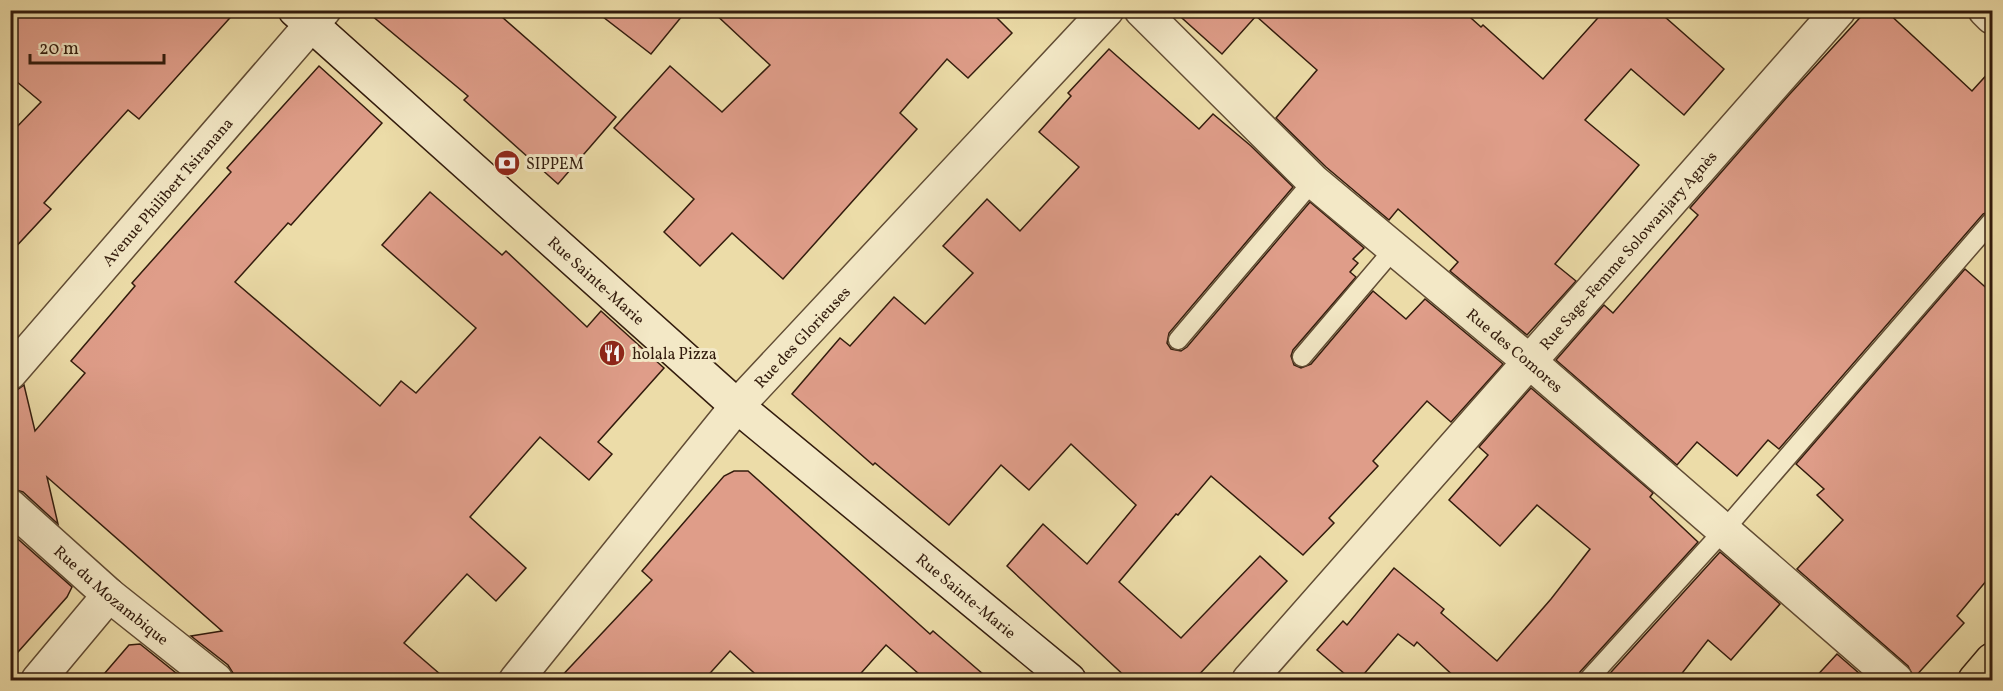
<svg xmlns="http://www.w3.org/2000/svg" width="2003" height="691" font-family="Vollkorn,serif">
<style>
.building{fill:#df9d89;stroke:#331c0d;stroke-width:1.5}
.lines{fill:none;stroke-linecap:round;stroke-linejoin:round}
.lane-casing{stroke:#614c34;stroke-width:21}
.street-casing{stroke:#614c34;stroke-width:36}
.secondary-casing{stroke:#331c0d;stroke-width:36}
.primary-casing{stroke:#331c0d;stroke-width:36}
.lane{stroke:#f3e8c6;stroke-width:18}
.street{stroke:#f3e8c6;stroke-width:33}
.secondary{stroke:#f3e8c6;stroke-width:33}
.primary{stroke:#ecdca8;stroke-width:33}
.labels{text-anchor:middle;stroke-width:6;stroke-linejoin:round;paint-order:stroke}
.poi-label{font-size:16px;fill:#331c0d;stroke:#f3e8c6;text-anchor:start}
.street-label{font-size:16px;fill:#331c0d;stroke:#f3e8c6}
</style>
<rect width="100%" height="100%" fill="#ecdca8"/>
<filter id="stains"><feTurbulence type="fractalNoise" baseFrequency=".00333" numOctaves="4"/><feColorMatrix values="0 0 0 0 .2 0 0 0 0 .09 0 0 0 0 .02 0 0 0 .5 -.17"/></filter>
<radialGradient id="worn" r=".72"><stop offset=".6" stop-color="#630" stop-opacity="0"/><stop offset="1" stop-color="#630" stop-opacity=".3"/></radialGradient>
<g class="building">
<polygon points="10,10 237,10 139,119 128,110 44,203 51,209 10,253 10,134 41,102 10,76"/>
<polygon points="365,10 494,10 616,117 558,184 464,100 468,96"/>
<polygon points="594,10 687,10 651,54"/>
<polygon points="711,10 989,10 1012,33 968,78 947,59 900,113 917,129 783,279 732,233 700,266 664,232 694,199 614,128 670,66 722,112 770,65"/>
<polygon points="1173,10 1462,10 1481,27 1483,25 1543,79 1605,10 1657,10 1724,69 1684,115 1631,69 1585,120 1639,165 1555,264 1576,281 1527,335 1450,271 1458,262 1398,209 1389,220 1326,167 1276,118 1317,70 1256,16 1222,54"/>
<polygon points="1867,10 1885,10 1972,91 1992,69 1992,210 1983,214 1779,449 1768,440 1737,476 1697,442 1677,465 1556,360 1604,305 1613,313 1698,215 1690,208 1788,96"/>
<polygon points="1109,49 1199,129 1213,114 1251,146 1293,187 1169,333 1167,343 1171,349 1181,351 1187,347 1310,202 1364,248 1353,259 1358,263 1350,272 1356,277 1293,350 1291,356 1294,365 1301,368 1311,364 1373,291 1406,319 1425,299 1503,364 1451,422 1427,401 1373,461 1378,466 1329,518 1334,523 1303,555 1211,476 1178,515 1176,514 1119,582 1181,638 1260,556 1287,581 1193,681 1130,681 1007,566 1043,524 1087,564 1136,505 1071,444 1029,490 1001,465 949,525 875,463 873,465 792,394 840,338 850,346 894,297 925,324 973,273 943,246 987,199 1020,231 1079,167 1039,132 1071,96 1068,93"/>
<polygon points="319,66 382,123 291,225 288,223 235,282 380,406 401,381 416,393 476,328 382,245 430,192 502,255 506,251 587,327 601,311 664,368 598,442 612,454 589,480 540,437 470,517 526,568 496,601 467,574 404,643 448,681 234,681 233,673 228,665 191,636 222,631 47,477 58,524 23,492 10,488 10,391 17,390 24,385 35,431 85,373 71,361 135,286 132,283 231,172 227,168"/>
<polygon points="1965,269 1992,293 1992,574 1957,616 1964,623 1914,678 1908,666 1797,569 1843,520 1817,495 1824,489 1796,464"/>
<polygon points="1531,388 1653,493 1650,497 1698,542 1580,672 1577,681 1459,681 1417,642 1414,646 1398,634 1358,681 1353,681 1317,650 1343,621 1347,625 1394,568 1444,609 1441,613 1497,661 1551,599 1590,549 1537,505 1500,546 1449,500 1488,455 1479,447"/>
<polygon points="734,471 748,471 930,634 933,631 991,681 927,681 886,645 854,681 763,681 730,651 703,681 557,681 652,580 642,571 724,476"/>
<polygon points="10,532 72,587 67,597 10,661"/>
<polygon points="1720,552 1780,604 1731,660 1708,640 1676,681 1603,681"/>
<polygon points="140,644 186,681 98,681 129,645"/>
<polygon points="1837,654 1868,681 1812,681"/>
</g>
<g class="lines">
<defs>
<g id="lane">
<polyline points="1178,340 1313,181"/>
<polyline points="1302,357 1394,249"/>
<polyline points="1588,680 1725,529 1992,221"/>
</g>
<g id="street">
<path id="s1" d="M1141,10L1313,181L1530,362L1896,680"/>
<polyline points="1985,10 1992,17"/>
<path id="s2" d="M10,373L324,10"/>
<path id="s3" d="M10,506L109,595L216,680"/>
<polyline points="38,680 109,595"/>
<path id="s4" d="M516,680L737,406L1107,10"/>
<path id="s5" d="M1249,680L1839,10"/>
</g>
<g id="secondary">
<path id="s6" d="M295,10L737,406L1069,680"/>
</g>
<polyline id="primary" points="1975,680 1992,660"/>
</defs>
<use href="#lane" class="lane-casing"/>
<use href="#street" class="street-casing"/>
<use href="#secondary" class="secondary-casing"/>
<use href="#primary" class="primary-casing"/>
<use href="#lane" class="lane"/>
<use href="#street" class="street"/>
<use href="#secondary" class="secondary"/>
<use href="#primary" class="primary"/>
</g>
<defs>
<symbol id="bank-disc" viewBox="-11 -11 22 22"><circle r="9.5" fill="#8f2418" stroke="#f3e8c6"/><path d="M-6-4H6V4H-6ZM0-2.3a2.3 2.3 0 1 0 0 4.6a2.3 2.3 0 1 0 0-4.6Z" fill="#fff"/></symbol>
<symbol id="restaurant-disc" viewBox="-11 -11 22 22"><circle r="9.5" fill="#8f2418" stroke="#f3e8c6"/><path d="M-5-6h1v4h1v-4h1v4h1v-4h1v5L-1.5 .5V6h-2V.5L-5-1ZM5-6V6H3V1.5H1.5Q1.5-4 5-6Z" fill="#fff"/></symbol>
</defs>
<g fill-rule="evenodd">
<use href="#bank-disc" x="492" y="148" width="30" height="30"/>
<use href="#restaurant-disc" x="597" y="338" width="30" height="30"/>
</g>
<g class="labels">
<g class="poi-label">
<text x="526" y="169">SIPPEM</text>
<text x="632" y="359">holala Pizza</text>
</g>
<g class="street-label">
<text dy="6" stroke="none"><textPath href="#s2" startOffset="240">Avenue Philibert Tsiranana</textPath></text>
<text dy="6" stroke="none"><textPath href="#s5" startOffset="573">Rue Sage-Femme Solowanjary Agnès</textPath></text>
<text dy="6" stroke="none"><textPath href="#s6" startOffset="405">Rue Sainte-Marie</textPath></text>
<text dy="6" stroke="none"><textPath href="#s4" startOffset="447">Rue des Glorieuses</textPath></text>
<text dy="6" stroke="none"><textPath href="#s1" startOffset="506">Rue des Comores</textPath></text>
<text dy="6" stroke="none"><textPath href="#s3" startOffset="135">Rue du Mozambique</textPath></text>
<text dy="6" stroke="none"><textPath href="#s6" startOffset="891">Rue Sainte-Marie</textPath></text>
</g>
</g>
<rect width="2003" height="691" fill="none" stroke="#ecdca8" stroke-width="36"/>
<rect x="12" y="12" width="1979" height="667" fill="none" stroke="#331c0d" stroke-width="3"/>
<rect x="18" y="18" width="1967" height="655" fill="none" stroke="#331c0d" stroke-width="1.5"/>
<path d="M30 54v9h134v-9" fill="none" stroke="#331c0d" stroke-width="3"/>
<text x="39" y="54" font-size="18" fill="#331c0d" stroke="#f3e8c6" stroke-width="4.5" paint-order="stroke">20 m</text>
<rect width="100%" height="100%" filter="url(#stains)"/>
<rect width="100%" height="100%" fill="url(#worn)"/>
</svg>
